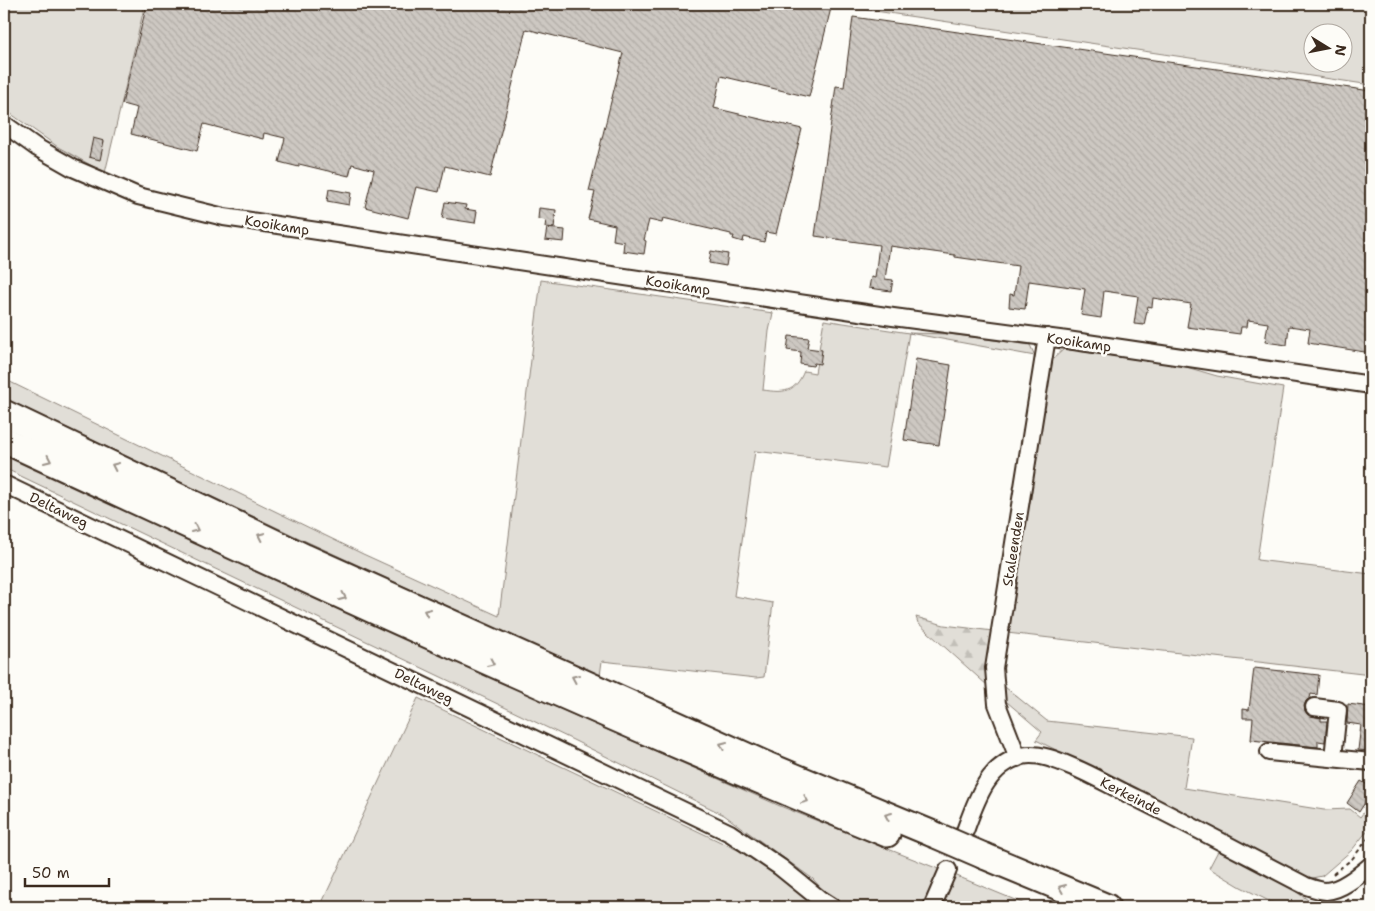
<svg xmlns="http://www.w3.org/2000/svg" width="1375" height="911" font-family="'Shantell Sans',sans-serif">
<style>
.green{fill:#e1ded7;stroke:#8e847a;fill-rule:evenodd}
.forest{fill:url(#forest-firs);stroke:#8e847a}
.building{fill:url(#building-back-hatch);stroke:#3b2a1e}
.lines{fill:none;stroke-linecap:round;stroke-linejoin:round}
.minor-casing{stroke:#3b2a1e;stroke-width:20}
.highway-casing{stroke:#3b2a1e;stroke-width:29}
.path{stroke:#3b2a1e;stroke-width:2;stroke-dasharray:4 4;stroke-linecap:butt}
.minor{stroke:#fdfcf7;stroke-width:16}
.highway{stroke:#fdfcf7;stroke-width:25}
.highway-bridge-casing{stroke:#3b2a1e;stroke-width:29;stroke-linecap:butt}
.highway-bridge{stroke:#fdfcf7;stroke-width:25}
.oneway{stroke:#9c938a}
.labels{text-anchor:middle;stroke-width:5;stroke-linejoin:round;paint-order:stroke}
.street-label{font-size:14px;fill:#3b2a1e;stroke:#fdfcf7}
</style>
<defs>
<pattern id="forest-firs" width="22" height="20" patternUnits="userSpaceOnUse" patternTransform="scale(1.25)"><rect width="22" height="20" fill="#e1ded7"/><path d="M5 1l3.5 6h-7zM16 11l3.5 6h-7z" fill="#c2bfb8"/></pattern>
<pattern id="building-back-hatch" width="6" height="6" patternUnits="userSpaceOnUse" patternTransform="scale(1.25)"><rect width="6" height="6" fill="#cdc8c2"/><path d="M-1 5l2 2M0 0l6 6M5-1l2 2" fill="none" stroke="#b1aca6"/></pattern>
</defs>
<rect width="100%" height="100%" fill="#fdfcf7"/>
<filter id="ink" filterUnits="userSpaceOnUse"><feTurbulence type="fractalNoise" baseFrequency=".02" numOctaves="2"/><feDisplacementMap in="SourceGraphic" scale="10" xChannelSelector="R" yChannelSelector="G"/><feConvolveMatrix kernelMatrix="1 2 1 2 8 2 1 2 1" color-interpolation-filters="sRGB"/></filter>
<g filter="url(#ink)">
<g class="green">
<polygon points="4,4 145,4 105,173 58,147 4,109"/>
<path d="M845,4H1371V85L855,8L844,6ZM1312,32H1342V62H1312Z"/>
<path d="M541,280L773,313L769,331L763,390C784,393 795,393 804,371L815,373L824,320L909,333L950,334L1030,345L1035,356L909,333L886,467L755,451L734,596L773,603L764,677L756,678L602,661L600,676L301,539L4,398V379L363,554L499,616Z"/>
<polygon points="1064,349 1183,366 1217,376 1283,388 1257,560 1371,574 1371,675 1007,633 1048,367 1053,359"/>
<polygon points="4,445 521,686 551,705 780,806 941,870 924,907 849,907 826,894 813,879 724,815 573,740 4,468"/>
<polygon points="1000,683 1047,721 1192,737 1184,788 1324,810 1350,809 1360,817 1371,803 1371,826 1352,850 1322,876 1312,878 1300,876 1151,797 1036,740 1042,732 1000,696"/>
<polygon points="418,698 746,854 757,858 817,907 320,907"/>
<polygon points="1218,851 1276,878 1311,902 1307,907 1281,907 1241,887 1209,868"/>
<polygon points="952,874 1032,907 938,907"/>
</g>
<polygon class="forest" points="916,617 944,625 993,631 988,686 918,623"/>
<g class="building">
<polygon points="147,4 832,4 809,97 721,76 714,108 802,129 776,234 766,232 764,242 744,237 743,242 733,239 734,236 731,236 731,234 663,218 662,223 649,220 644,240 646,241 644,254 623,251 624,242 613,240 615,225 588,219 595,192 589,191 623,53 526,29 490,177 445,166 439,192 416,187 408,218 365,207 374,170 352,164 349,176 299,164 299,167 279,162 285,138 264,133 263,139 204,124 197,151 131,134 137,108 122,104"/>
<polygon points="853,17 1371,91 1371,353 1308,343 1310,329 1289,326 1287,345 1265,342 1268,323 1248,320 1247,327 1241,327 1240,334 1187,327 1191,304 1153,298 1152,307 1148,306 1144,325 1134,324 1138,296 1104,291 1101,318 1081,315 1085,289 1029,281 1025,309 1009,307 1010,294 1014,295 1018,266 955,257 955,255 890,246 885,279 893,280 891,291 869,288 871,277 875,278 879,245 815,236 836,86 844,87"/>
<polygon points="93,138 104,141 100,160 89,157"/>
<polygon points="329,189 351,193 349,205 327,201"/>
<polygon points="445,202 466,205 465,209 477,211 475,223 442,218"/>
<polygon points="539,208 556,210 554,228 545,227 546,220 538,219"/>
<polygon points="547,228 565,230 564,242 545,240"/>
<polygon points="711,251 728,254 726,266 709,263"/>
<polygon points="789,336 809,338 807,348 822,350 820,364 814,363 813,366 800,364 801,352 787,350"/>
<polygon points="916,359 951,365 939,445 904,440"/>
<polygon points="1254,668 1319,675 1317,695 1311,694 1310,698 1306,701 1304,706 1305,711 1308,715 1321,718 1321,721 1327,721 1325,742 1318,741 1318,747 1251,740 1253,718 1243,718 1243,709 1249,710"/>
<polygon points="1348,704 1371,707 1371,751 1358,750 1361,725 1347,723"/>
<polygon points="1361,781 1371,787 1371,793 1359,812 1347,803"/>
</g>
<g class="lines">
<defs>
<g id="minor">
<polyline points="4,124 36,147 73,168 138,196 224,217 893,317 1067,340 1371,385"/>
<polyline points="4,484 730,833 780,867 821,900 832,907"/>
<polyline points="1314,707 1338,710 1333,758"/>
<polyline points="1269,752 1371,762"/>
<polyline points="1018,758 997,704 994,668 1047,337"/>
<path d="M965,831C976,801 987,765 1022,756C1038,752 1059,761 1073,767C1095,776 1116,789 1138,799C1194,827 1250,857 1306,886C1312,888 1320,891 1326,891C1342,890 1359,875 1371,865"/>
<polyline points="932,907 948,870"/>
</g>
<g id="highway">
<polyline points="4,413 305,557 767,765 933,834"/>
<path d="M4,440C296,576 589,711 887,834"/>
<polyline points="984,856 1107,907"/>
</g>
</defs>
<use href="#minor" class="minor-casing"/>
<use href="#highway" class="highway-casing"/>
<g class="path">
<polyline points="1333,874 1352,859 1371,835"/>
<polyline points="1316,907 1321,903"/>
<polyline points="1340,907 1349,899"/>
</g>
<use href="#minor" class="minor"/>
<use href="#highway" class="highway"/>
<defs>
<polyline id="highway-bridge" points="933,834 984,856"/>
</defs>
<use href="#highway-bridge" class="highway-bridge-casing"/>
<use href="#highway-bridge" class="highway-bridge"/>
</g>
<defs><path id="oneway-chevron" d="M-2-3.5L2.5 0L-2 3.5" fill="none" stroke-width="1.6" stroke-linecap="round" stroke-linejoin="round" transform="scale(1.25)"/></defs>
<g class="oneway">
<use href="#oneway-chevron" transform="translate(48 460) rotate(25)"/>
<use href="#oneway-chevron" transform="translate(115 466) rotate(-155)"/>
<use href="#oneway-chevron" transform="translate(195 529) rotate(25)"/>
<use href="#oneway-chevron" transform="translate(261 536) rotate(-155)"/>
<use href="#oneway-chevron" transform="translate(343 597) rotate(24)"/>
<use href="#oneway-chevron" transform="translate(427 612) rotate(-156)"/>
<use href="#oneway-chevron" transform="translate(491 663) rotate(24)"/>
<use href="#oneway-chevron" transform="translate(575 678) rotate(-156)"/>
<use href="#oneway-chevron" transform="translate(723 745) rotate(-156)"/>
<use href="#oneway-chevron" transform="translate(805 800) rotate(22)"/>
<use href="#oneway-chevron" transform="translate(888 816) rotate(-157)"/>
<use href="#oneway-chevron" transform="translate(1062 888) rotate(-157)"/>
</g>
</g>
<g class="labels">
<g class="street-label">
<text transform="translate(277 225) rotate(9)" y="5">Kooikamp</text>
<text transform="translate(678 285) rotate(9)" y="5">Kooikamp</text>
<text transform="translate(1079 342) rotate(8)" y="5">Kooikamp</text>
<text transform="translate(59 510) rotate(26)" y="5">Deltaweg</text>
<text transform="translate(1013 549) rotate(-81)" y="5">Staleenden</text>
<text transform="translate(424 686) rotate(26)" y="5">Deltaweg</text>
<text transform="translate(1131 796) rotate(27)" y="5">Kerkeinde</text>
</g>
</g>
<rect width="1375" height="911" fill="none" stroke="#fdfcf7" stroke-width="20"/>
<rect x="10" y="10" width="1355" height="891" fill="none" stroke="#3b2a1e" stroke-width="2" filter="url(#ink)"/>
<g transform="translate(1328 48) rotate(100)"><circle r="24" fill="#fdfcf7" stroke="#afa8a0"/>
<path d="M0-4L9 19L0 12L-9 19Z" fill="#3b2a1e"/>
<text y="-8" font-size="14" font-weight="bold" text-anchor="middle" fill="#3b2a1e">N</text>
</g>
<path d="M25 878v8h84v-8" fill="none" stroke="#3b2a1e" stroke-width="2.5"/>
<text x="32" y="878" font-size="15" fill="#3b2a1e" stroke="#fdfcf7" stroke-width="4" paint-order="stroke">50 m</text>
</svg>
